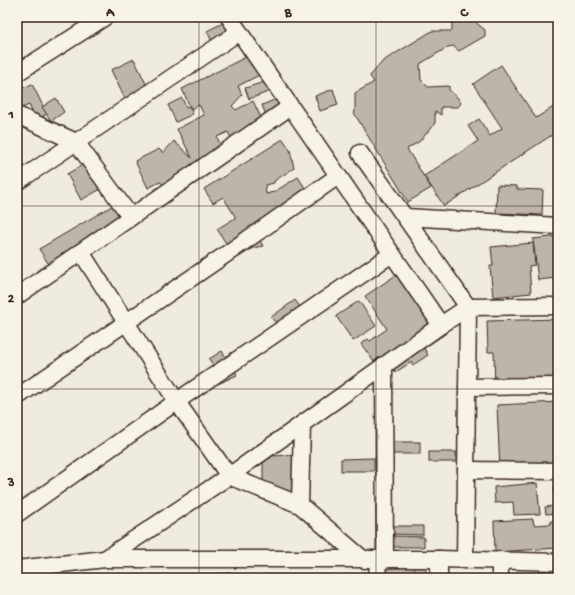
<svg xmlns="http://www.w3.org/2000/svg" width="575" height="595" font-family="'Gochi Hand',sans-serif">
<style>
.building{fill:#bdb5aa;stroke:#3b2a1e}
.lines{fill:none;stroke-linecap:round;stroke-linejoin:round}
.minor-casing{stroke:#3b2a1e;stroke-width:19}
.minor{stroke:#f7f3e8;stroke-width:16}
.grid{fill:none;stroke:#3b2a1e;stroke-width:1;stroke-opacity:0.55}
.neatline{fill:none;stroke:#3b2a1e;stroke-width:1.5}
.grid-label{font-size:13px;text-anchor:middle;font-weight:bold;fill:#3b2a1e}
</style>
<rect width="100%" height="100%" fill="#efebe0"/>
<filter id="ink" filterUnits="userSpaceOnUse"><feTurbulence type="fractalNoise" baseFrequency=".025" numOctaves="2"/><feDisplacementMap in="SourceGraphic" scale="8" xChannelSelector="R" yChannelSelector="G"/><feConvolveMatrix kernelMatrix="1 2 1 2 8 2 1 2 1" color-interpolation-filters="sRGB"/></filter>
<g filter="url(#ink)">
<g class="building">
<polygon points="453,17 469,17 485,30 485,36 459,51 453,46 448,47 420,64 421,80 428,87 449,86 449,90 457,97 461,103 458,107 441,107 441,115 435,111 435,123 420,141 407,149 431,188 408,202 354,113 355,112 355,93 374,82 370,76 383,61 432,31 452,31 452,18"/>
<polygon points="229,20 237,37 215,48 207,31"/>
<polygon points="248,56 271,69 238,86 242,95 232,106 236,110 253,101 266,128 234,144 228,132 217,137 221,146 167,188 160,182 148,188 135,161 159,149 163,153 174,141 192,158 177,129 204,115 199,105 191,109 182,89"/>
<polygon points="134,59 151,94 128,105 111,70"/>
<polygon points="501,65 536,118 558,104 558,131 444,206 424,176 478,141 468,126 479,119 490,136 502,128 473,84"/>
<polygon points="271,80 274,90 249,99 245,88"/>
<polygon points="32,84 47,114 36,120 29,105 17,110 17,91"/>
<polygon points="333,89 338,105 320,111 315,96"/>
<polygon points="284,96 289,109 267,118 262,105"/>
<polygon points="56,98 64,112 51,121 42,107"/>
<polygon points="182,98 186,107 189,106 193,114 176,122 168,105"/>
<polygon points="283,139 290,150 294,168 274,181 274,183 265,185 266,194 274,192 298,177 309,194 268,215 252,226 263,246 253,248 236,259 217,229 235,218 235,216 223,197 213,203 204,189"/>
<polygon points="86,163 101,189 81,200 67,174"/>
<polygon points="497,185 517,186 517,189 543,190 542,215 496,213"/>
<polygon points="117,203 130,225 53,271 39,249"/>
<polygon points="558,236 558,288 557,288 556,278 538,280 533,239"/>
<polygon points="533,243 535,265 529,266 531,293 493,297 490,266 493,266 491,247"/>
<polygon points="405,269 448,332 424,348 428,355 413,365 411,362 396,372 392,368 383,374 361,344 368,339 370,341 387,329 365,296"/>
<polygon points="295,300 305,314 282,331 271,317"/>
<polygon points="359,301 376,326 353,341 336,316"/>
<polygon points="558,319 558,387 495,389 494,352 488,352 487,321"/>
<polygon points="222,351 227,359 214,367 209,359"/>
<polygon points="231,360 237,375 218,384 211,369"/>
<polygon points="558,402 558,469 500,471 497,405"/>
<rect x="389" y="442" width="31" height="12"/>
<rect x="429" y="452" width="27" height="10"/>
<polygon points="305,455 306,493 263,494 263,456"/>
<polygon points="374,458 374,471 341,471 341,459"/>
<polygon points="537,483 540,514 514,515 513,502 495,503 494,487"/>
<polygon points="558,486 558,518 557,518 557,513 546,514 545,507 556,506 554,487"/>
<polygon points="533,519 534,525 551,524 551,521 558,520 558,548 495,552 494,521"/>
<polygon points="392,526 423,526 423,535 392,534"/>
<polygon points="392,536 424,537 424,547 391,547"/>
<polygon points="426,567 426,578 383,578 382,568"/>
<polygon points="232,573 233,578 135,578"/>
</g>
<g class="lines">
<defs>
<g id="minor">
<polyline points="229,17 441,325"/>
<polyline points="17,73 105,17"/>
<polyline points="17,115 76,142 131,217"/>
<polyline points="360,153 468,307 465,560"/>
<polyline points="17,182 239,32"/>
<polyline points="406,217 558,226"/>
<polyline points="81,252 177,402 229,476 300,505 364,560"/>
<polyline points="17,296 290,107"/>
<polyline points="384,365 385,560"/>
<polyline points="467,387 558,386"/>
<polyline points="17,397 225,255 338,176"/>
<polyline points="466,470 558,471"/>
<polyline points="300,505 302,424"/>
<polyline points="17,514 190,392 392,254"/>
<polyline points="105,559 229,476 441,325 468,307 558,306"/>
<polyline points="500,560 500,578"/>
<polyline points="17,569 105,559 439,559 558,562"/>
<polyline points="377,578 378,560"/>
<polyline points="439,578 439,559"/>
</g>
</defs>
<use href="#minor" class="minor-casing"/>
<use href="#minor" class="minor"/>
</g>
</g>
<path class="grid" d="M199,17V578M376,17V578M17,206H558M17,389H558"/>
<rect width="575" height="595" fill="none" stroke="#f7f3e8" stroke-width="44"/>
<rect x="22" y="22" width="531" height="551" class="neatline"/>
<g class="grid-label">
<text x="110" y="16">A</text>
<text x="288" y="16">B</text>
<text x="464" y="16">C</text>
<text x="11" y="118">1</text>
<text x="11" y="302">2</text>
<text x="11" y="486">3</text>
</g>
</svg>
